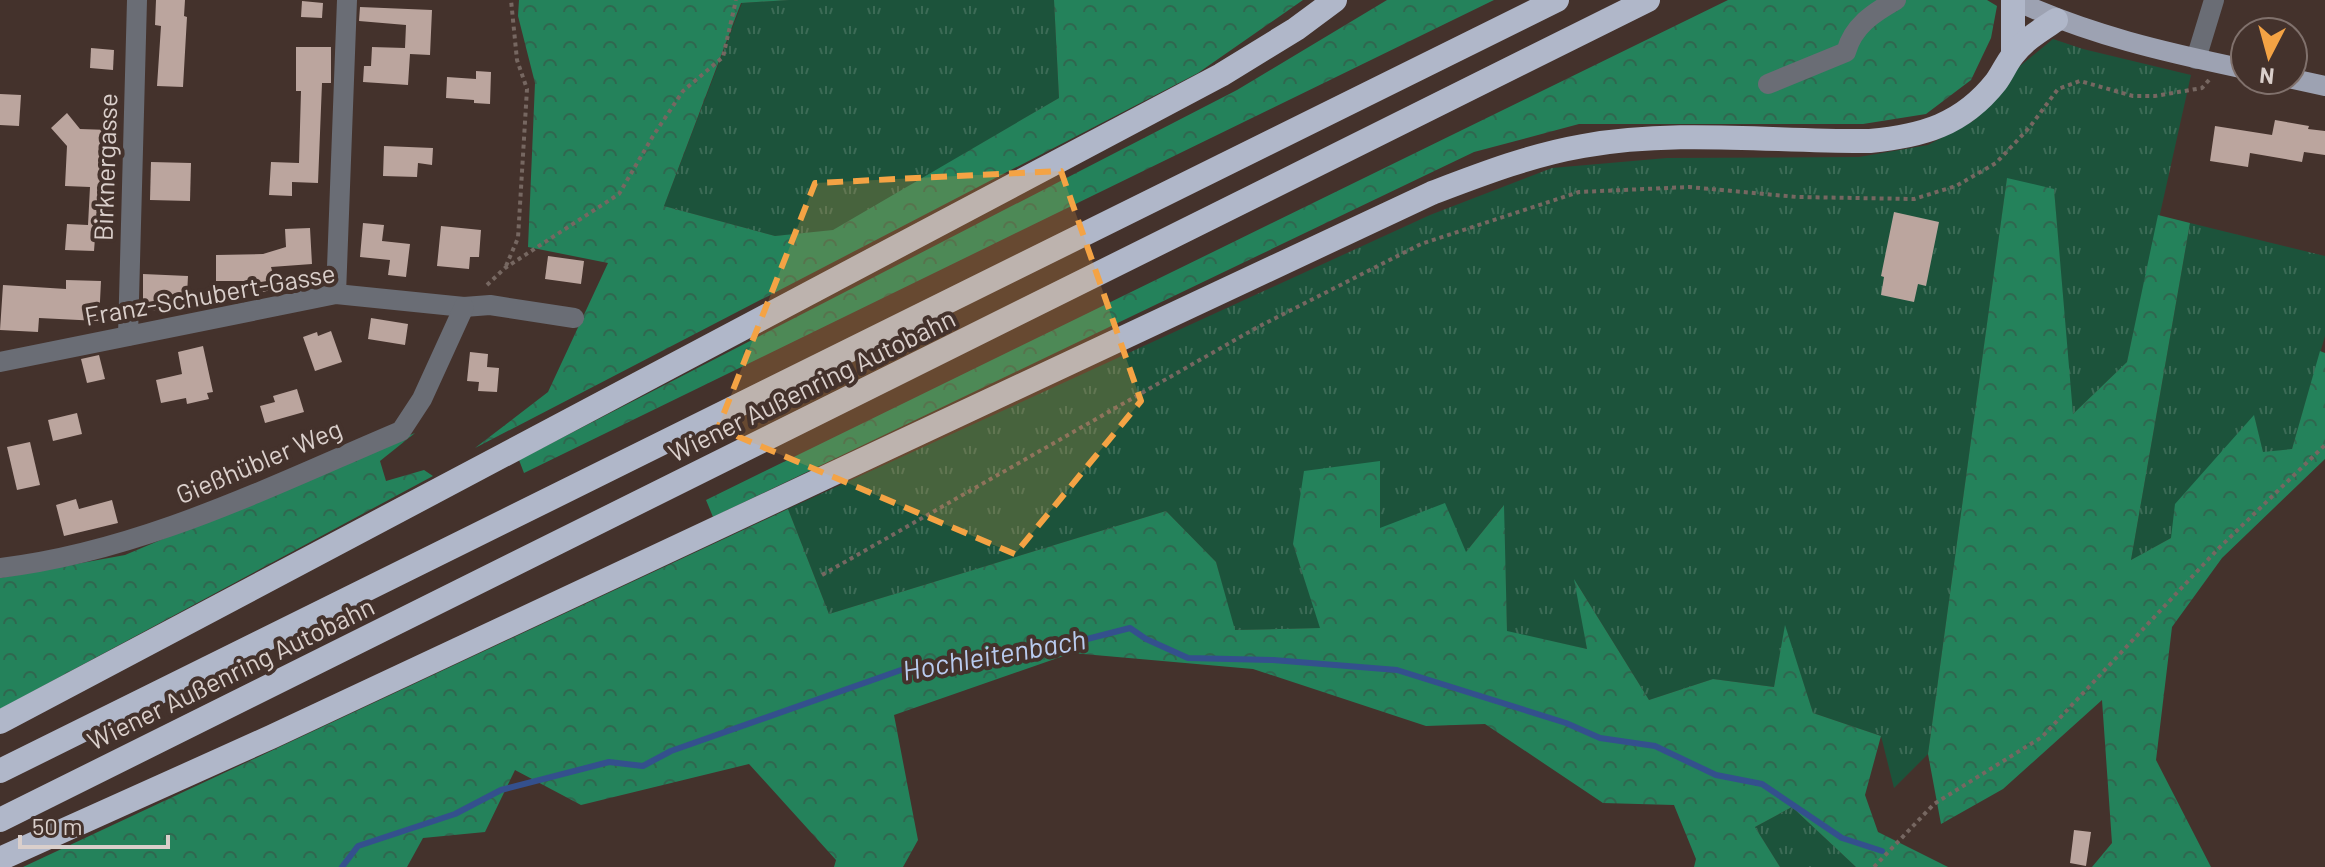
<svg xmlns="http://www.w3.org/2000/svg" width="2325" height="867" font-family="Barlow,sans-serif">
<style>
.grass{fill:url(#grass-tufts)}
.forest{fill:url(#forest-crowns)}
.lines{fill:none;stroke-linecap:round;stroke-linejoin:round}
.stream{stroke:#34508d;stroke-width:6}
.building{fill:#bba59e}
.path{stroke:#766761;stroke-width:4;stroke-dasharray:4 4;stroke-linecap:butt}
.minor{stroke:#6a6d75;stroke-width:20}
.major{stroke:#9da2b2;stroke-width:20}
.highway{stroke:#b0b7c9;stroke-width:24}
.marked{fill:#f4a344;fill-opacity:0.2;stroke:#f4a344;stroke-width:6;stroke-dasharray:16 10;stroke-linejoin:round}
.labels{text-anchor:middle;stroke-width:8;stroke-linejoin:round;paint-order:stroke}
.street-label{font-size:26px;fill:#dacfcb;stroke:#44322c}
.water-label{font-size:28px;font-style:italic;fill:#b9cbef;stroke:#44322c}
</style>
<defs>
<pattern id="grass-tufts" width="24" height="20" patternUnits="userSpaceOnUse" patternTransform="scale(2)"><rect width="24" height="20" fill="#1c533b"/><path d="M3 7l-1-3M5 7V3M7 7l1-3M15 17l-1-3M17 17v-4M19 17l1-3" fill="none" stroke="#3c6b56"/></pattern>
<pattern id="forest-crowns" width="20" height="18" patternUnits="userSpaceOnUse" patternTransform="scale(2)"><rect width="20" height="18" fill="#24825b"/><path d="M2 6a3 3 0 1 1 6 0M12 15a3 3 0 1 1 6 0" fill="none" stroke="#30674f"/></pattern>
</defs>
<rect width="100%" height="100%" fill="#44322c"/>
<g class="grass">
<polygon points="789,0 1054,0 1059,98 833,231 775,236 664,206 742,3"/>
<polygon points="2053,39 2083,49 2191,75 2127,362 2072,415 2054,190 2007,179 1928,754 1894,788 1881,736 1813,713 1785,627 1774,687 1713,679 1649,700 1576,582 1587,649 1507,632 1503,506 1466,552 1380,528 1380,462 1293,544 1321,628 1234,630 1216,562 1166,511 829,614 788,509 1430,215 1552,168 1667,158 1859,157 1928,145 1973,121 2020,66"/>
<polygon points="2190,223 2325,256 2325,336 2292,449 2263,453 2254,416 2171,538 2131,560"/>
<polygon points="1792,807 1856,867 1780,867 1755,827"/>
</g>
<g class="forest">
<polygon points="519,0 789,0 741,3 664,206 775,236 833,230 1059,98 1054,0 1303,0 1198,73 475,448 548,392 608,263 528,247 535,83 518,16"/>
<polygon points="1387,0 1494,0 524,473 519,460 1237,90"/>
<polygon points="1728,0 1987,0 1997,6 1991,38 1971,80 1926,114 1863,124 1579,124 1474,152 713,517 706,500"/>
<polygon points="2007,178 2054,189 2073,414 2127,362 2158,215 2190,223 2131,560 2171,538 2175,504 2254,415 2263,452 2292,449 2320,351 2325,353 2325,459 2222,558 2172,627 2156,760 2211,867 2092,867 2112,843 2102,700 2003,789 1941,824 1928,754"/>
<polygon points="415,433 380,461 386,481 424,470 433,476 0,709 0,578 125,555"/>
<polygon points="1380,461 1380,528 1445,503 1466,552 1504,505 1507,631 1587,649 1574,579 1649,700 1713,679 1774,687 1785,625 1813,713 1881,736 1865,795 1878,832 1948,867 1856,867 1792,807 1755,827 1780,867 1694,867 1696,859 1674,805 1603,803 1485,724 1426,726 1253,669 1072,653 894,715 918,840 903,867 834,867 836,860 749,764 581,805 515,770 485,832 423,838 407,867 23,867 788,509 829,614 1166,511 1216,562 1235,630 1320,628 1293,544 1304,471"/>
</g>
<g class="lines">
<polyline class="stream" points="342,867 358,846 455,814 501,790 609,762 643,766 671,751 901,670 1021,656 1130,628 1146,639 1188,658 1273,660 1397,670 1566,723 1600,738 1655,746 1716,775 1762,784 1842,838 1882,851"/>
</g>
<g class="building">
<polygon points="156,0 185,0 184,16 187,17 183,87 157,86 161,26 155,25"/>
<polygon points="302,1 323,3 322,18 301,17"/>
<polygon points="360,7 432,10 430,55 410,54 408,85 363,82 364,66 371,66 372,47 405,48 406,25 359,21"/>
<polygon points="296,47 331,47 331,83 322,83 318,183 292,182 292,196 269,195 271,162 299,163 301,91 296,91"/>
<polygon points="91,48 114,50 113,70 90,68"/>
<polygon points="476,71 491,72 490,104 474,103 474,100 446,98 447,77 476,79"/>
<polygon points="0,94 21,95 19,126 0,125"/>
<polygon points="67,113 80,129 109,130 108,154 106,154 104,206 113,206 111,239 95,238 94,251 65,250 67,224 88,225 90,187 65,186 67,146 51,128"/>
<polygon points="2275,120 2309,126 2308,129 2325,131 2325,155 2304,152 2302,162 2250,153 2248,167 2210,161 2215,126 2272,135"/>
<polygon points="384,146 433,148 432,165 418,163 417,177 383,176"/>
<polygon points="151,162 191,163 190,201 150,200"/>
<polygon points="1894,212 1939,222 1926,286 1918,284 1914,302 1881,295 1884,277 1881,276"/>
<polygon points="363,223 384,225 382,241 410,244 406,277 388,275 390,260 360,257"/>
<polygon points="441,226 481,230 479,257 470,257 469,269 437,266"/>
<polygon points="310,228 312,264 271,267 277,288 263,292 259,281 216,281 216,255 263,254 286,247 285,229"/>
<polygon points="548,256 584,261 581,284 545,279"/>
<polygon points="143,274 188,276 187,295 180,295 179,311 143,310"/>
<polygon points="66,280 101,281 99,321 39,318 38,332 0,330 3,285 66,289"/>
<polygon points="371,318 408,324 405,345 368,339"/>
<polygon points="331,331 342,362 315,371 303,337 317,332 318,336"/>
<polygon points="203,346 213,392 207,393 209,399 187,404 186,398 161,403 156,380 182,374 178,352"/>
<polygon points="470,352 488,354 487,367 499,368 497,392 478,391 479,382 467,381"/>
<polygon points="99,355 105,379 87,383 81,359"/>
<polygon points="297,389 304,412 265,423 260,406 275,402 273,396"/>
<polygon points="77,413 82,434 53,441 48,420"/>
<polygon points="30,442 40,485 17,490 7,447"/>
<polygon points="76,499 79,509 112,500 118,523 64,536 56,505"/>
<polygon points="2074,830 2091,832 2086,866 2070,863"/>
</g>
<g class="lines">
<g class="path">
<polyline points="506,266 518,238 527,89 517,60 511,0"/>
<polyline points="487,285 505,268 619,194 653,136 683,91 723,57 736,0"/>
<polyline points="822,575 1256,328 1421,244 1579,192 1689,187 1797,197 1914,199 1956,186 1996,163 2029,128 2058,89 2080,81 2133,96 2155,96 2202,88 2209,80"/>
<polyline points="1874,867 1934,804 2042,737 2218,549 2325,445"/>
</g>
<g class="minor">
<polyline points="2196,59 2214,0"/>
<path d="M1768,84L1846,52C1853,26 1873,13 1896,0"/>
<polyline points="336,294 347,0"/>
<polyline points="128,336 137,0"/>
<polyline points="0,362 336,294 464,307 490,305 574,318"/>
<path d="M0,568C142,551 271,486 401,431L422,399L464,307"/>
</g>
<g class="major">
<path d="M2014,0C2090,35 2164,52 2245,69"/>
<polyline points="2293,79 2325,86"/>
</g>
<g class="highway">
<polyline points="2013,54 2013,0"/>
<polyline points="0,722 1221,75 1296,29 1335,0"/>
<polyline points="0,771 1557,0"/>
<polyline points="0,820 1648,0"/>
<path d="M0,859L271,737L1432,193C1482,174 1531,155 1583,146C1677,129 1775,142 1870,141C1922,136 1962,125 1996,82C2002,74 2006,64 2013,55C2024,40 2041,30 2056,20"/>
</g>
</g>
<path class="marked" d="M1061,171L1141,401L1015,554L718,428L815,183Z"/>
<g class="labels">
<g class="street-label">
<text transform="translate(106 167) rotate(-88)" y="9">Birknergasse</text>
<text transform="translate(210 295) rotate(-10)" y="9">Franz-Schubert-Gasse</text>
<text transform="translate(812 386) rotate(-26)" y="9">Wiener Außenring Autobahn</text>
<text transform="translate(259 462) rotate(-23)" y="9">Gießhübler Weg</text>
<text transform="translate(231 674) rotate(-26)" y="9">Wiener Außenring Autobahn</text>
</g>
<g class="water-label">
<text transform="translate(994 655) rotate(-10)" y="10">Hochleitenbach</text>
</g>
</g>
<g transform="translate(2269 56) rotate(186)"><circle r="38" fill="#44322c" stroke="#80716c" stroke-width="2"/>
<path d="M0-6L14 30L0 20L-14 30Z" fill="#f4a344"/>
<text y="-12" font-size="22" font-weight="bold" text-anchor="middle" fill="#dacfcb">N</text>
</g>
<path d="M20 835v12h148v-12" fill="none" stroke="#dacfcb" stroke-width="4"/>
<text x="32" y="835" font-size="24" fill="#dacfcb" stroke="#44322c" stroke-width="6" paint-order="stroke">50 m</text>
</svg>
